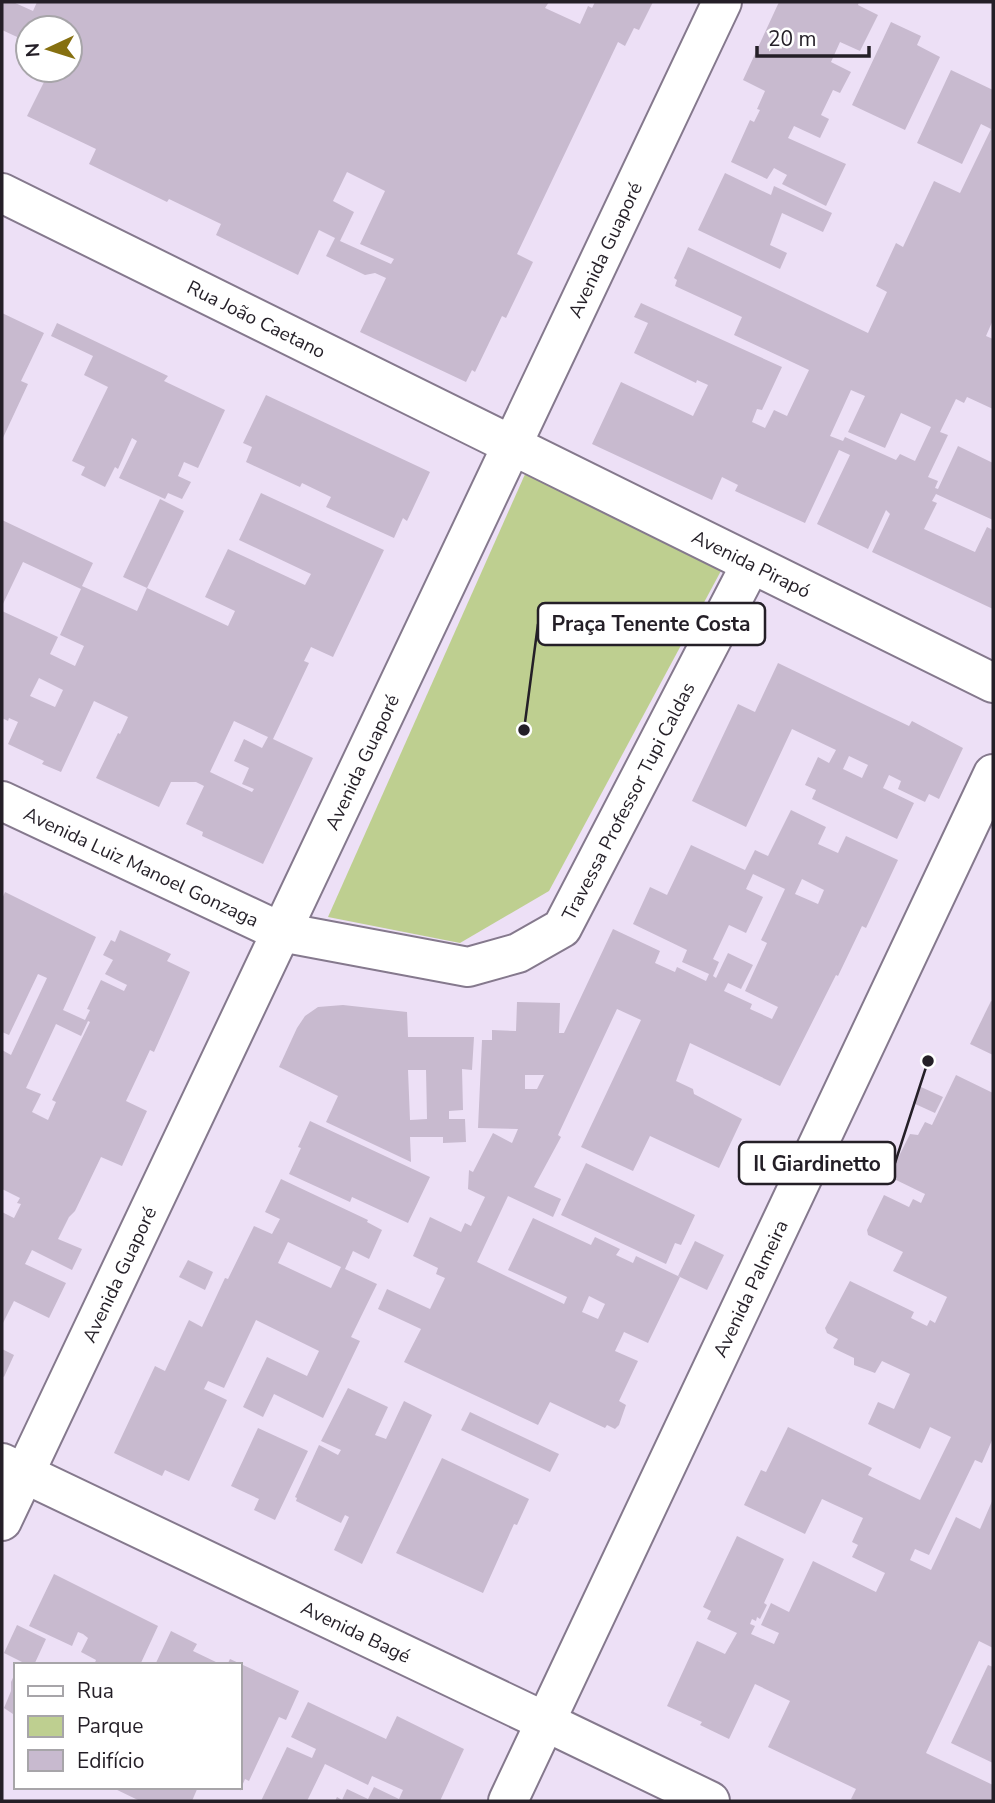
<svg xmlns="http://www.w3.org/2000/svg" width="995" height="1803" font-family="'Nunito Sans',sans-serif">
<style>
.green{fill:#becf90}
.building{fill:#c8bacf;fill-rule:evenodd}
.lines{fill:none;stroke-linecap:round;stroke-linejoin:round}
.street-casing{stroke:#85798d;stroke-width:42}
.secondary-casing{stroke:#85798d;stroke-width:42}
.street{stroke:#fff;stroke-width:38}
.secondary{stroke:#fff;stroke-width:38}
.labels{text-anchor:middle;stroke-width:6;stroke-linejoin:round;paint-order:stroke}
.street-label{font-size:19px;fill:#241f27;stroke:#fff}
.leader{fill:none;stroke:#241f27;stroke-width:2.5}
.callout-dot{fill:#241f27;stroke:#fff;stroke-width:2.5}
.callout{fill:#fff;stroke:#241f27;stroke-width:2.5}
.callout-label{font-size:21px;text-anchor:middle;font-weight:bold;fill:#241f27}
</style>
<rect width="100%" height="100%" fill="#ede0f6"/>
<polygon class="green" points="526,472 722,569 549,891 460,943 328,917"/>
<g class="building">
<path d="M2,2H13L33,11L37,2H549L545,8L580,24L588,6L592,8L595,2H653L639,30L634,28L625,46L618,42L517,254L533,262L506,318L502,316L475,372L472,370L466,382L360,332L386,278L375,273L365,275L326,256L335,238L319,230L298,275L216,235L221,224L169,199L167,202L89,164L96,149L27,116L50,70H70V28H28V42L2,30ZM347,172L385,191L360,244L394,259L391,264L340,241L354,212L333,201Z"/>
<polygon points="779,2 859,2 858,5 878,15 860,51 840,42 831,62 851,72 840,93 833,90 821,115 829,119 820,138 794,126 788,138 846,164 826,206 782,184 787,175 774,168 767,179 731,162 750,120 754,122 760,110 757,109 765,91 743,80"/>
<polygon points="891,22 921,36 917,45 940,57 905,130 852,105"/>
<path d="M951,70L993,90V320L986,336L993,339V409L967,397L964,403L956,399L940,432L948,435L928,477L938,481L935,488L938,489L958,446L993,463V520L936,494L932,501L937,503L924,529L975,552L987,527L993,530V609L872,552L890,514L886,510L868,549L817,524L850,455L839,450L805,523L735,491L738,485L722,477L712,500L592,444L621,382L693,416L708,385L697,380L696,383L634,353L648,323L634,317L641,303L782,367L762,410L757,409L752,422L765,428L774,410L787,416L809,370L734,335L742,317L675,286L677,280L674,278L688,247L868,333L887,292L876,286L896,243L903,247L934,181L960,193L991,129L981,124L962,164L917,143ZM851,390L865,396L848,432L885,448L901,413L931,427L915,461L900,454L896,460L845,437L843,441L830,436Z"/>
<polygon points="725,173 771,195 774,186 832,213 823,232 782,213 770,245 787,253 780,269 698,230"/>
<polygon points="2,313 44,333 21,381 28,384 2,440"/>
<polygon points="57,323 168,376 164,381 225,410 198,468 184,462 178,476 191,482 182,499 168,493 165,499 119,478 137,441 132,438 118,469 115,467 105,487 81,475 85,467 72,461 108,387 84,375 93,356 51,336"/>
<polygon points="266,395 430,472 407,521 403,518 394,538 326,507 331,497 302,483 300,487 246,462 252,447 243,443"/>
<path d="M261,493L384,550L333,657L311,647L304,661L309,663L273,739L313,758L263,864L202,836L203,832L186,824L204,786L196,782H171L159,807L96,778L118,733L120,734L128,717L94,701L61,772L42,764L44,761L8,744L18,722L9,718L8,721L2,718V611L58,637L50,654L75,666L84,646L60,635L81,589L23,562L2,606V520L93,563L82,586L137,611L147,588L228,626L235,611L205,597L228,549L305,585L311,574L239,540ZM39,678L63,690L55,707L30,696ZM234,721L268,737L262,748L244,739L234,761L249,768L242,784L254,789L252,792L210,772Z"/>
<polygon points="160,499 184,511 147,588 123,577"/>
<path d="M778,663L909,726L912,721L963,748L939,799L929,794L925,802L898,789L901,781L889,775L883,788L914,803L897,839L812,799L816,790L805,785L818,757L829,763L836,750L792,729L746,827L692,801L738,704L755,712ZM849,756L868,765L862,778L843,769Z"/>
<path d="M791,810L826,827L818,844L838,853L846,836L898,860L866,928L862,926L838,976L836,975L780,1086L690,1043L676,1081L693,1089L694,1094L742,1119L719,1168L650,1136L633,1171L581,1147L641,1020L617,1009L558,1135L561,1137L534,1187L561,1199L553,1217L508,1196L477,1262L564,1304L567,1297L508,1270L533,1218L591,1245L595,1237L620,1249L616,1255L633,1263L636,1256L680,1277L648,1343L624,1332L615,1351L638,1361L619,1401L626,1405L619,1425L615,1429L607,1425L605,1428L550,1402L538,1425L404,1362L421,1329L378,1309L387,1289L430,1309L445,1278L436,1274L438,1268L413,1256L430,1217L461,1232L465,1223L471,1226L485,1197L468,1189L469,1170L473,1172L493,1133L512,1143L518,1129L478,1128L482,1040H492V1030L516,1031L517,1002L560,1003L559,1033H564L613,929L660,951L655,963L675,972L677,967L706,981L709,974L682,962L687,950L633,924L650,887L667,895L691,845L745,870L755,850L768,856ZM753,874L785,889L761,940L767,943L745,991L778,1007L772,1019L750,1009L752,1004L724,991L728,983L741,989L753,965L728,953L716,978L713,976L719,962L713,959L729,925L746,933L763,897L746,889ZM802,879L824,890L818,904L795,894ZM525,1075H544L537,1089H525ZM589,1296L605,1304L598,1319L582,1312Z"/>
<path d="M5,892L96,937L63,1010L85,1020L90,1010L87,1009L101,980L124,991L127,985L105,974L113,960L103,955L111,940L115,942L120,930L171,954L167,961L190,972L154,1052L150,1050L126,1101L147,1111L122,1166L101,1157L75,1211L69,1217L58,1239L82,1249L72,1270L32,1250L25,1264L66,1283L49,1318L14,1301L2,1325V1212L14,1218L21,1204L17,1203L20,1198L2,1189V1050L11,1055L47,978L38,974L9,1035L2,1032V899ZM88,1021L90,1022L52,1100L56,1102L48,1120L32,1112L41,1094L26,1088L56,1024L81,1036Z"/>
<polygon points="991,1001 993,1002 993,1055 970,1044"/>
<path d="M343,1005L407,1012L408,1037H474L472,1070L462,1069L463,1110L449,1111V1119H465L466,1142L443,1143V1137H410L411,1162L326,1122L338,1096L279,1067L297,1028L305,1016L318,1007ZM408,1070H426L427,1119L410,1120Z"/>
<polygon points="956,1075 993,1093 993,1438 982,1463 975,1460 929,1555 915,1549 910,1560 931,1570 956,1517 980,1529 993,1499 993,1648 979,1641 926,1753 993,1785 993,1801 856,1801 851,1799 856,1789 768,1747 790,1701 755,1684 729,1739 700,1725 702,1722 667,1706 697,1641 725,1654 737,1633 707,1619 711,1611 703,1607 737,1536 784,1559 764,1603 767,1605 760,1619 757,1617 756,1621 752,1619 750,1624 755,1626 751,1634 774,1644 779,1633 761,1625 771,1603 789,1612 813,1561 876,1592 885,1573 852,1557 858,1545 852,1542 863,1518 822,1499 805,1534 744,1505 761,1470 766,1472 788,1427 872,1468 868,1475 920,1500 951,1437 930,1427 920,1449 868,1424 878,1402 894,1409 910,1374 882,1361 875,1373 854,1365 854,1358 833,1348 838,1339 827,1333 825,1328 850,1281 914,1312 911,1318 927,1326 930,1320 935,1323 947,1297 893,1271 903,1252 868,1235 867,1230 884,1195 909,1207 913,1199 921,1203 925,1194 894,1179 891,1172 910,1134 918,1135 925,1122 932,1125"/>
<polygon points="921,1087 943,1097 935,1113 913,1103"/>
<polygon points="310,1121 430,1177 408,1223 352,1197 350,1202 289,1174 301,1148 298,1147"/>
<polygon points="586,1163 695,1215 681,1245 675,1243 666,1264 561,1215"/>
<path d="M281,1179L368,1220L367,1222L382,1230L369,1259L353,1251L345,1269L377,1284L351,1337L360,1341L323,1418L274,1394L263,1417L243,1407L267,1357L307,1376L319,1351L256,1320L224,1388L208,1381L204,1389L227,1400L189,1481L165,1470L162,1476L114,1453L155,1366L165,1371L189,1320L202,1327L225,1278L228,1279L254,1226L272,1234L280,1219L265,1212ZM288,1242L341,1267L331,1288L278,1263Z"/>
<polygon points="695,1241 724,1255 707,1290 678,1276"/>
<polygon points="188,1260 213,1272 205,1290 179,1277"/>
<polygon points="2,1349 14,1355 4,1377 2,1376"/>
<polygon points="348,1388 388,1407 375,1435 386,1439 404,1401 432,1415 362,1564 334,1550 349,1517 345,1515 341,1523 296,1501 297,1498 295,1497 319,1445 338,1455 341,1450 321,1441"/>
<polygon points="470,1412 559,1454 550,1472 461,1430"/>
<polygon points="258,1428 308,1451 275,1520 254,1510 259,1499 231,1486"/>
<polygon points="442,1458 529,1499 517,1525 514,1524 483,1593 396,1553"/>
<polygon points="54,1574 158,1626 140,1665 103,1665 101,1662 100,1665 94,1665 96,1660 81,1652 88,1638 83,1634 78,1632 72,1646 29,1626"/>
<polygon points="17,1625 46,1639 34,1665 23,1665 24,1663 4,1653"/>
<polygon points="171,1631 197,1644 193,1651 218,1663 217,1665 155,1665"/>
<polygon points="230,1659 299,1691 286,1720 279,1717 249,1781 245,1779 240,1791 240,1665 227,1665"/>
<polygon points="988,1665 993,1667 993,1763 951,1743"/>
<polygon points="16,1671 16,1716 4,1708 11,1691 11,1682"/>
<polygon points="308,1702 386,1739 397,1716 464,1749 440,1801 335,1801 337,1797 342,1800 347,1789 368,1799 374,1787 399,1799 403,1790 372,1776 368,1785 325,1764 307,1801 261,1801 287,1747 312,1758 316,1749 291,1737"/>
<polygon points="111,1787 198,1787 192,1801 140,1801"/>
</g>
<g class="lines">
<defs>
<g id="street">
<path id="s1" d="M2,801L281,932L468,967L518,953L562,928L751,564"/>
<path id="s2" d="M2,1521L722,2"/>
<polyline points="546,1722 710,1801"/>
</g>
<g id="secondary">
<path id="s3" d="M2,193L993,683"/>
<path id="s4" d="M2,1463L546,1722"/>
<path id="s5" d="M508,1801L993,774"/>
</g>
</defs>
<use href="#street" class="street-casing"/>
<use href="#secondary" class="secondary-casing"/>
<use href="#street" class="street"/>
<use href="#secondary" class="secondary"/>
</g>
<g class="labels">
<g class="street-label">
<text dy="7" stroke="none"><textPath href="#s2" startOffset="1407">Avenida Guaporé</textPath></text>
<text dy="7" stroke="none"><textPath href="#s3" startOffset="284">Rua João Caetano</textPath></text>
<text dy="7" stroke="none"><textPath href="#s3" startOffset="836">Avenida Pirapó</textPath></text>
<text dy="7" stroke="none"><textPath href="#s2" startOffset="840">Avenida Guaporé</textPath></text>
<text dy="7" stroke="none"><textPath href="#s1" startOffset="744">Travessa Professor Tupi Caldas</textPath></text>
<text dy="7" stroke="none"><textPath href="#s1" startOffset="154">Avenida Luiz Manoel Gonzaga</textPath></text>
<text dy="7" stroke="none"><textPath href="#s2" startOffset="273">Avenida Guaporé</textPath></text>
<text dy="7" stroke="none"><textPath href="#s5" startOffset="567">Avenida Palmeira</textPath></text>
<text dy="7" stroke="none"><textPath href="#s4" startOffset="392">Avenida Bagé</textPath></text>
</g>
</g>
<path class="leader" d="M524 730L538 624M928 1061L895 1163"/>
<g class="callout-dot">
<circle cx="524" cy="730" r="7"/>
<circle cx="928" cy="1061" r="7"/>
</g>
<g class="callout">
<rect x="538" y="603" width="227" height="42" rx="7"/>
<rect x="739" y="1142" width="156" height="42" rx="7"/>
</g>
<g class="callout-label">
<text x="651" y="631">Praça Tenente Costa</text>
<text x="817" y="1171">Il Giardinetto</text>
</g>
<rect width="995" height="1803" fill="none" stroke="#241f27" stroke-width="7"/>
<rect x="14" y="1663" width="228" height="126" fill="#ffffff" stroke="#a7a5a9" stroke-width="2"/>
<rect x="28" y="1686" width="35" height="10" fill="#ffffff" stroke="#a7a5a9" stroke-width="2"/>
<text x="77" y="1698" font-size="21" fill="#241f27">Rua</text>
<rect x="28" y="1716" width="35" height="21" fill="#becf90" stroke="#a7a5a9" stroke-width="2"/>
<text x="77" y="1733" font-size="21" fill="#241f27">Parque</text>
<rect x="28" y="1750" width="35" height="21" fill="#c8bacf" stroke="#a7a5a9" stroke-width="2"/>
<text x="77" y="1768" font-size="21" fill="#241f27">Edifício</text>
<g transform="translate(49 49) rotate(266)"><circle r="33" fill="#ffffff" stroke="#a7a5a9" stroke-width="2"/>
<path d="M0-5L12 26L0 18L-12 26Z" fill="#867010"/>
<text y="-10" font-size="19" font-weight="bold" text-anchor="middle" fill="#241f27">N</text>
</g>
<path d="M757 46v10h112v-10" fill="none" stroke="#241f27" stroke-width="3.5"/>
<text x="768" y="46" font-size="21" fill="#241f27" stroke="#ffffff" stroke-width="5" paint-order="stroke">20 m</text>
</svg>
